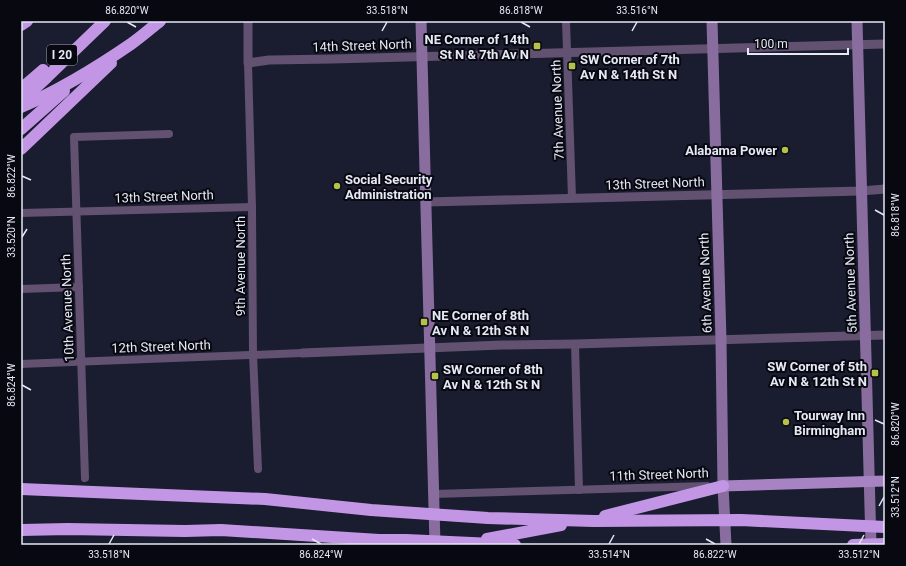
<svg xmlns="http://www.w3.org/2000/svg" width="906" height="566" font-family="Roboto,sans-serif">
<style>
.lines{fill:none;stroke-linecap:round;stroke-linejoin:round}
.minor{stroke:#625170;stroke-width:8}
.tertiary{stroke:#625170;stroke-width:9}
.secondary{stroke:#896d9f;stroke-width:11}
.primary{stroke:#a883c4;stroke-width:11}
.motorway{stroke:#c396e5;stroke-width:12}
.ticks{fill:none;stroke:#e5e8f5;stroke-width:1.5}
.poi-dot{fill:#b4c24a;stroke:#070810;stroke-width:1.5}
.labels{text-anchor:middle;stroke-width:4;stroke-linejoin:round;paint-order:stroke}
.shield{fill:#070810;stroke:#a2a5b0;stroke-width:1}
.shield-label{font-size:12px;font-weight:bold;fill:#e5e8f5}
.poi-label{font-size:13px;font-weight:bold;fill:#e5e8f5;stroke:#070810;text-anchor:start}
.street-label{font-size:13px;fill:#e5e8f5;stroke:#070810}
.neatline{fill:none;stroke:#e5e8f5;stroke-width:1.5}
.ticks-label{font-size:10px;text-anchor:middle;fill:#e5e8f5}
</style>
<rect width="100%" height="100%" fill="#1a1c2f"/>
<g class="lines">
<g class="minor">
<polyline points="566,21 572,198"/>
<polyline points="248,63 252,207 253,354 258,469"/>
<polyline points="21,213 252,207"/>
<polyline points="21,289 79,287"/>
<polyline points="575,344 579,490"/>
<polyline points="21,364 302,353"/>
<polyline points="85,478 74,137 169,134"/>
<polyline points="434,494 707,486"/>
</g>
<g class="tertiary">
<polyline points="248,21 248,63 269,60 333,59 885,44"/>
<polyline points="426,202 861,191 885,189"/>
<polyline points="302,353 502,345 575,344 885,335"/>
</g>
<g class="secondary">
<polyline points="421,21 435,545"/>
<polyline points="712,21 721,340 723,486 726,545"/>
<polyline points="857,21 871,545"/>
</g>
<polyline class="primary" points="723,486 885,481"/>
<g class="motorway">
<polyline points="21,25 27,21"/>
<polyline points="21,89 43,70"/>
<polyline points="21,101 47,77 105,21"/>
<path d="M21,107C60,90 96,68 131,44C141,37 150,29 160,21"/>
<polyline points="21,129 64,91"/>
<polyline points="21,149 111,63"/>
<polyline points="21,489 265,499 371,510 488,518 594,521 741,520 885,527"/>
<polyline points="605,516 723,486"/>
<polyline points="21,530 68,529 185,531 221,530 379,540 406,540 515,545"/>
<polyline points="487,539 561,525"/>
<polyline points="853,545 885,544"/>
</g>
</g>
<path class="ticks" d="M127,22L136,27M521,22L530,27M382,31L387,22M632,31L637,22M22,176L31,180M875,210L884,215M22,237L27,229M22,385L31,390M875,420L884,424M879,506L884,497M312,539L321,544M706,539L715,544M109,544L114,535M609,544L614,535M859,544L864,535"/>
<g class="poi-dot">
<rect x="533" y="42" width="8" height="8" rx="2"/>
<rect x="568" y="62" width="8" height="8" rx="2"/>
<circle cx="785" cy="150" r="4"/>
<circle cx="337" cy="186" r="4"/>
<rect x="420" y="318" width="8" height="8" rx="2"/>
<rect x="871" y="369" width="8" height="8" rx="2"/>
<rect x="431" y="372" width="8" height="8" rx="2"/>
<circle cx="786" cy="422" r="4"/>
</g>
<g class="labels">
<rect class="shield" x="47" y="45" width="30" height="20" rx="3"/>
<g class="shield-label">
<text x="62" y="59">I 20</text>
</g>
<g class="poi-label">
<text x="529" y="44" text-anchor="end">NE Corner of 14th<tspan x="529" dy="15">St N &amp; 7th Av N</tspan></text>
<text x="580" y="64">SW Corner of 7th<tspan x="580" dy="15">Av N &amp; 14th St N</tspan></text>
<text x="777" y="155" text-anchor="end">Alabama Power</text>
<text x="345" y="184">Social Security<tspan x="345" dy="15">Administration</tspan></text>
<text x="432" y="320">NE Corner of 8th<tspan x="432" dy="15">Av N &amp; 12th St N</tspan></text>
<text x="867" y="371" text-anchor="end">SW Corner of 5th<tspan x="867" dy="15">Av N &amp; 12th St N</tspan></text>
<text x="443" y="374">SW Corner of 8th<tspan x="443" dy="15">Av N &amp; 12th St N</tspan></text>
<text x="794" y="420">Tourway Inn<tspan x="794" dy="15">Birmingham</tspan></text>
</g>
<g class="street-label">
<text transform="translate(362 45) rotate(-2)" y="5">14th Street North</text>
<text transform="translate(557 110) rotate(-92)" y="5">7th Avenue North</text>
<text transform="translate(655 183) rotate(-2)" y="5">13th Street North</text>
<text transform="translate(164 196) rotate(-2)" y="5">13th Street North</text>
<text transform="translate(240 266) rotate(-90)" y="5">9th Avenue North</text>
<text transform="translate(705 283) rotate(-92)" y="5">6th Avenue North</text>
<text transform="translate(850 283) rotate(-92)" y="5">5th Avenue North</text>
<text transform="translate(67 308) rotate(-92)" y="5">10th Avenue North</text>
<text transform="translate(161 346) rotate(-2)" y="5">12th Street North</text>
<text transform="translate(659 474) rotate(-2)" y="5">11th Street North</text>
</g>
</g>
<rect width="906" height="566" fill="none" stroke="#070810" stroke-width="44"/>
<path d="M748 48v6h100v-6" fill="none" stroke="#e5e8f5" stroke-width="2"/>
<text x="754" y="48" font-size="12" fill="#e5e8f5" stroke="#070810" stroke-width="3" paint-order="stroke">100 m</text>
<rect x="22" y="22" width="862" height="522" class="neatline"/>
<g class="ticks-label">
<text x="127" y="14">86.820°W</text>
<text x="387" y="14">33.518°N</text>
<text x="521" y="14">86.818°W</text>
<text x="637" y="14">33.516°N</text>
<text transform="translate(11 176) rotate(-90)" y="4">86.822°W</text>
<text transform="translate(895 215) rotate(-90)" y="4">86.818°W</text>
<text transform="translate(11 237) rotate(-90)" y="4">33.520°N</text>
<text transform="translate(11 385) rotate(-90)" y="4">86.824°W</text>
<text transform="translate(895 424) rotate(-90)" y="4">86.820°W</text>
<text transform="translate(895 497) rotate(-90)" y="4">33.512°N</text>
<text x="109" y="558">33.518°N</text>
<text x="321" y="558">86.824°W</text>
<text x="609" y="558">33.514°N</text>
<text x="715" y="558">86.822°W</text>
<text x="859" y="558">33.512°N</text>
</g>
</svg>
